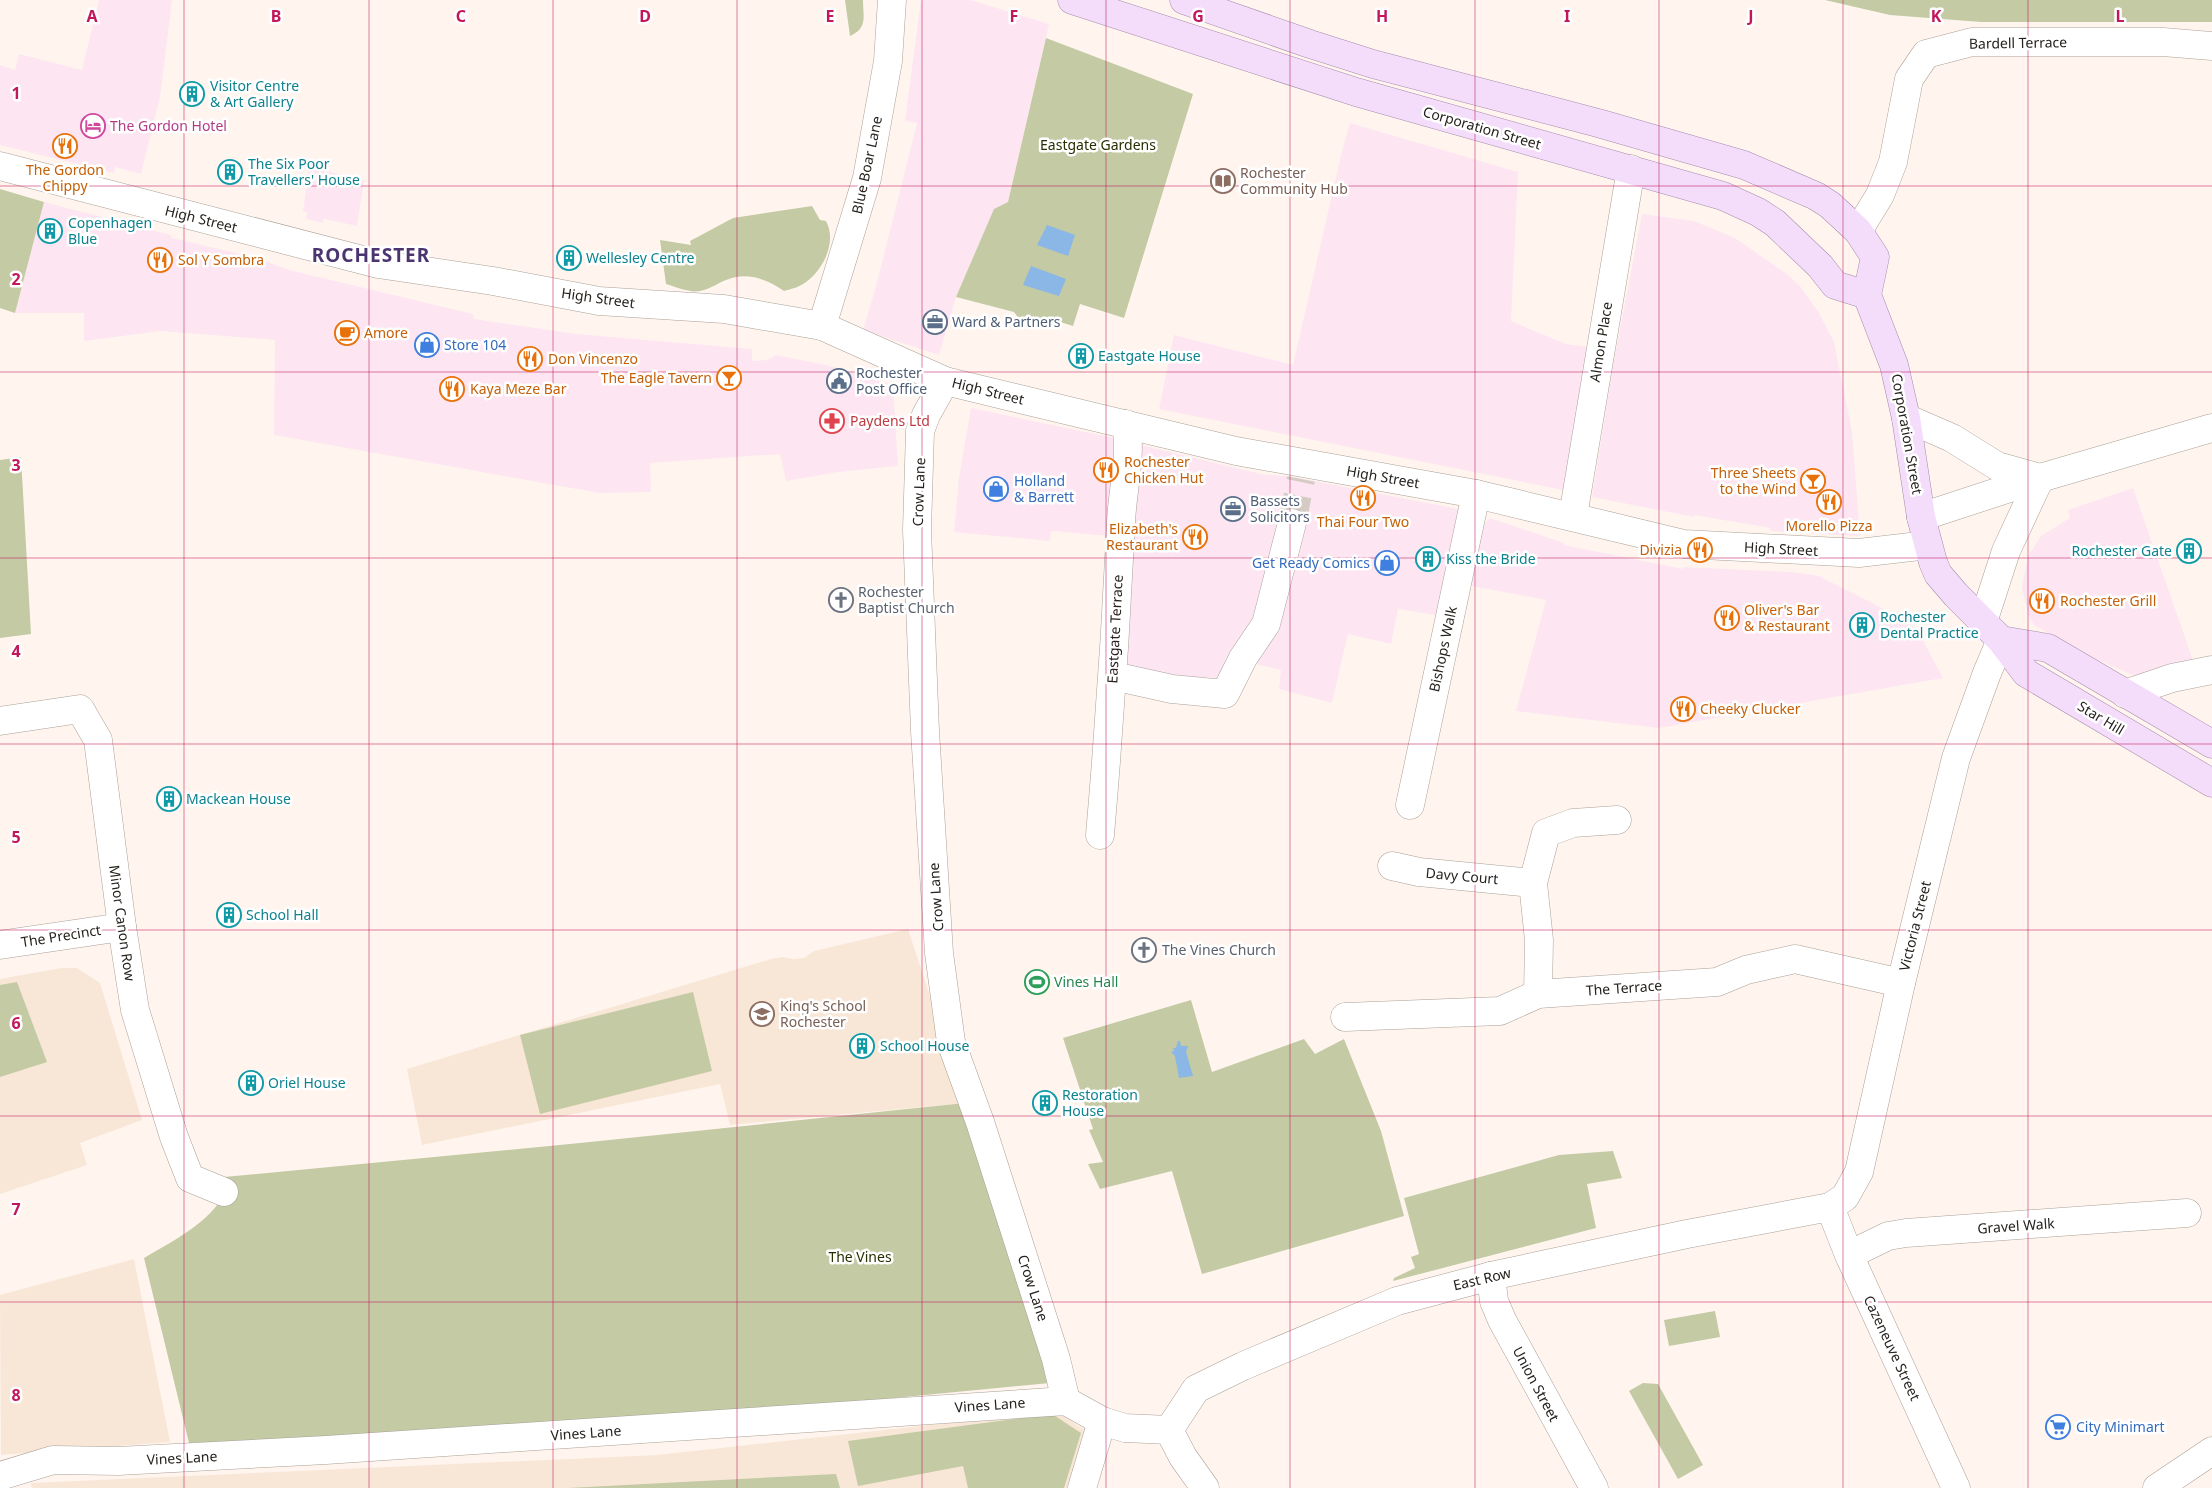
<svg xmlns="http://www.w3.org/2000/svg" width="2212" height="1488" font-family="'Noto Sans',sans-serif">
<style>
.commercial{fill:#fde6f2}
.built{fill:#f8e7d7}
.green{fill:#c3caa4}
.water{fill:#8ab7e6}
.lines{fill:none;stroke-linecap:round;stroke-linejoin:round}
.street-tunnel{stroke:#d4cbc4;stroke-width:28;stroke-dasharray:28 14;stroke-linecap:butt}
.street-casing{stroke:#aaa097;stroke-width:29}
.secondary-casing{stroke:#aaa097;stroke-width:29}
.primary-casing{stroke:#a78bac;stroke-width:29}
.street{stroke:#fff;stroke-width:28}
.secondary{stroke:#fff;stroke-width:28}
.primary{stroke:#f4dcfb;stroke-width:28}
.grid{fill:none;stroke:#c2185b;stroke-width:1;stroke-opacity:0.55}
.labels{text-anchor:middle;stroke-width:5;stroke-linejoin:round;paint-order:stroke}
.street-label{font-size:14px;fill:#26221e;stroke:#fff}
.culture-label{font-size:14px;fill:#0d838f;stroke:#fff;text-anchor:start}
.hotel-label{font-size:14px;fill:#b23c85;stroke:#fff;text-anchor:start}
.park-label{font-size:14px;fill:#292e00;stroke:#fff}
.food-label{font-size:14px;fill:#c56008;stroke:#fff;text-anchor:start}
.education-label{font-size:14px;fill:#785e54;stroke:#fff;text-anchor:start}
.service-label{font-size:14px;fill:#4e5e75;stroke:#fff;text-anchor:start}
.shop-label{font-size:14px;fill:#366cbe;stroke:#fff;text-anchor:start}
.health-label{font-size:14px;fill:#be3a42;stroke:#fff;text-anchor:start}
.worship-label{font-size:14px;fill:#5b616d;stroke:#fff;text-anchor:start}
.leisure-label{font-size:14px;fill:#27864d;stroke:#fff;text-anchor:start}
.district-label{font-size:19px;font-weight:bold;letter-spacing:1px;fill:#4b3571;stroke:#fff}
.grid-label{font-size:16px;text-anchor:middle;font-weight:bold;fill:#c2185b;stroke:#fff;stroke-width:5;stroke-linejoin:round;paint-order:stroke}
</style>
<rect width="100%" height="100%" fill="#fff5ee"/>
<g class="commercial">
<polygon points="99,0 172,0 160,97 141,174 115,167 114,173 0,145 0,65 15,70 19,54 82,70"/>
<polygon points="921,0 970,0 1049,24 1008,202 994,210 956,297 939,355 863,330 875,290 917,123 905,121"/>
<polygon points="1350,123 1518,172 1511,321 1566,344 1590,347 1563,490 1159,409 1174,335 1293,365 1342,151"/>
<polygon points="309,167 364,180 357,226 324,219 323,223 306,219 307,212 303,212"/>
<polygon points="44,202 171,235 172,238 257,258 289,270 473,314 474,319 576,334 752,349 752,361 767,360 776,355 826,365 893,385 898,466 838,472 786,481 780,454 650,463 651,492 600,493 274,435 275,340 161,331 84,341 84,313 15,313"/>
<polygon points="1642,214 1694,221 1735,238 1787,274 1800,286 1819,313 1834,342 1852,432 1860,536 1771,531 1770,528 1694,515 1694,517 1592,497 1613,366"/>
<polygon points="971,408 1124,440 1109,536 1053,531 1051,532 1050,541 954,532 959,478"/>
<polygon points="1137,444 1261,474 1294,477 1458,509 1437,615 1398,609 1391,644 1348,634 1332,703 1279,689 1281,670 1226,657 1221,678 1120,673"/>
<polygon points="2133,488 2194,663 2135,676 2093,658 2034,625 2029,617 2022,588 2028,556 2041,536 2070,518 2068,510"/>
<polygon points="1490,518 1564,543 1564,545 1683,569 1683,567 1793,572 1819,576 1888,611 1917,629 1943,678 1659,728 1516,711 1546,600 1472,586 1473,568 1485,523"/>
</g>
<g class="built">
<polygon points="908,929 965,1103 730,1125 720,1084 422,1145 407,1069 771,959 783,957 793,959 804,958 814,951"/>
<polygon points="61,968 77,968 100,983 142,1120 80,1143 87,1165 0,1194 0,979"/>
<polygon points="134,1259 170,1442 1,1455 0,1295"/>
<polygon points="1056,1411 1086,1431 1067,1488 32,1488 31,1483 657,1455"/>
</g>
<g class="green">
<path d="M845,0H863C863,17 868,28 850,36Z"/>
<polygon points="1825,0 2212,0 2212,22 1981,22 1890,15"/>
<polygon points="1046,38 1193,94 1124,318 1080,304 1073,326 1054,320 1044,326 1019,319 1014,312 956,297 994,209 1008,202"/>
<polygon points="0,189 44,202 15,313 0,308"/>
<path d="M812,206L820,220L826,221C837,241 824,269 806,282C800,287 791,289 784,291C769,280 748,272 729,279C719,282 711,289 700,291C690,293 676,287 666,284L660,240L691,245L690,241L733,218Z"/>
<polygon points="21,457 31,634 0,638 0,460"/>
<polygon points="17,982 47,1062 0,1077 0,985"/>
<polygon points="693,992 712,1071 540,1114 520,1035"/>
<polygon points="1191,1000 1212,1072 1304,1039 1315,1054 1344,1039 1381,1131 1404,1216 1202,1274 1172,1171 1100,1189 1088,1164 1103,1162 1089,1130 1093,1129 1063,1038"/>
<path d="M965,1103L1050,1383L604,1426L189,1443L144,1258C168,1244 214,1220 224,1193C225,1189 224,1182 224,1177L580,1143Z"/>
<polygon points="1613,1151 1622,1178 1587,1184 1596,1228 1393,1281 1394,1278 1415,1268 1411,1257 1419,1254 1404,1198 1559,1155"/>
<polygon points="1715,1311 1720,1337 1669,1346 1664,1320"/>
<polygon points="1643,1383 1658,1384 1703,1465 1678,1479 1629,1391"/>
<polygon points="1052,1414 1081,1433 1064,1488 968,1488 963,1466 858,1486 848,1441"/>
<polygon points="836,1474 840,1488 568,1488"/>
</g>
<g class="water">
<polygon points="1047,225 1075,235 1068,256 1037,245"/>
<polygon points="1031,266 1066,279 1059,296 1023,285"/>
<polygon points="1178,1041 1180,1041 1181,1046 1188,1046 1186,1052 1193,1076 1179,1078 1175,1056 1171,1052 1174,1051 1173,1048 1176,1048"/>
</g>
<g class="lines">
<polyline class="street-tunnel" points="1292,523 1301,479"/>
<defs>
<g id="street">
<polyline points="0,166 378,264 493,281 599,301 724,309 822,326 945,381 1236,451 1476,494 1684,544 1859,553 1928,545"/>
<polyline points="1858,231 1880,195 1893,162 1909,79 1926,54 1972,42 2163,42 2212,46"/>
<polyline points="822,326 867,178 888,61 892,0"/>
<polyline points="945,381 926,415 920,431 917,530 925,731 939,953 951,1042 980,1122 1056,1359 1066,1401"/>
<polyline points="1906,418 1952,438 1997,466 2040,478"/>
<polyline points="1573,516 1631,169"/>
<polyline points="1921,517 2040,478 2212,428"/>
<polyline points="1983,622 2006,551 2040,478"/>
<polyline points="1113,676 1172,689 1225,694 1243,658 1266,624 1292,523"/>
<polyline points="2125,694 2172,678 2212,670"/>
<polyline points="0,721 80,709 98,740 122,927 135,1010 174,1137 190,1178 224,1192"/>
<polyline points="1410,805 1476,494"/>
<path d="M1100,835C1109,731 1116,627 1121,523C1122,491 1132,456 1126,424"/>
<polyline points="1392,866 1419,872 1533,883"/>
<polyline points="0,945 122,927"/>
<polyline points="1538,994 1539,940 1533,883 1546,833 1573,823 1617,820"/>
<polyline points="1345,1017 1500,1011 1538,994 1717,982 1746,970 1795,959 1901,983"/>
<polyline points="1830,1207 1849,1255 1956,1488"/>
<polyline points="1849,1255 1888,1236 1906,1233 2187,1213"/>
<polyline points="1491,1276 1494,1301 1502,1320 1594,1488"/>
<polyline points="1082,1488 1102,1421"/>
<polyline points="2157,1488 2212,1451"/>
</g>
<g id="secondary">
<polyline points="1169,1430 1196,1389 1243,1366 1397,1301 1491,1276 1687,1234 1830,1207 1845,1197 1859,1172 1901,983 1956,758 1987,673 2001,640"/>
<polyline points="1169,1430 1183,1457 1205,1488"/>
<polyline points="0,1476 53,1460 118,1461 326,1450 1066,1401 1102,1421 1125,1428 1169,1430"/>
</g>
<g id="primary">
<polyline points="1072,0 1356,92 1723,196 1758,212 1775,223 1820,266 1835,285 1867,295"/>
<polyline points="1184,0 1310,44 1373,64 1598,123 1744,165 1816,196 1830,205 1858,231 1875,257 1867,295 1894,365 1906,418 1921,517 1933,562 1938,574 1956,595 2001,640 2026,673 2212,783"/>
<polyline points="2001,640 2048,648 2212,744"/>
</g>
</defs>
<use href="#street" class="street-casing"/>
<use href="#secondary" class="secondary-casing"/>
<use href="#primary" class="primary-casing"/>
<use href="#street" class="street"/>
<use href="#secondary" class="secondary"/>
<use href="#primary" class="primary"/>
</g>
<path class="grid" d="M184,0V1488M369,0V1488M553,0V1488M737,0V1488M922,0V1488M1106,0V1488M1290,0V1488M1475,0V1488M1659,0V1488M1843,0V1488M2028,0V1488M0,186H2212M0,372H2212M0,558H2212M0,744H2212M0,930H2212M0,1116H2212M0,1302H2212"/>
<defs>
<symbol id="building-ring" viewBox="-11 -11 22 22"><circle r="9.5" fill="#fff" stroke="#0f9aa8" stroke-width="1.5"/><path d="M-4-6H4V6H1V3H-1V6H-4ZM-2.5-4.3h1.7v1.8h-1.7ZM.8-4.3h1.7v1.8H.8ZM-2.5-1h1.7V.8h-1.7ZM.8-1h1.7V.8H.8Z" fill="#0f9aa8"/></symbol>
<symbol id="hotel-ring" viewBox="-11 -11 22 22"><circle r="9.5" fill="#fff" stroke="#d1479c" stroke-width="1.5"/><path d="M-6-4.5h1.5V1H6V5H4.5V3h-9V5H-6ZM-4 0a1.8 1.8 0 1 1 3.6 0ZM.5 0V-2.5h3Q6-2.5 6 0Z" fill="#d1479c"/></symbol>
<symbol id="restaurant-ring" viewBox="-11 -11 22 22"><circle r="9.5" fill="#fff" stroke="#e8710a" stroke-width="1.5"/><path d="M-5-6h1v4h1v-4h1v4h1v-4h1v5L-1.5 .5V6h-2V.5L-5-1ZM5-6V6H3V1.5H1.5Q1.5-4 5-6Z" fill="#e8710a"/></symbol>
<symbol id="library-ring" viewBox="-11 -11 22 22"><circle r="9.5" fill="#fff" stroke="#8d6e63" stroke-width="1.5"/><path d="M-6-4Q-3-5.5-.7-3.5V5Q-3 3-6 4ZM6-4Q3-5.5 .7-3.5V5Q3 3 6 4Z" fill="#8d6e63"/></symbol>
<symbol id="office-ring" viewBox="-11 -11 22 22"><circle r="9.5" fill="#fff" stroke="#5c6f8a" stroke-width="1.5"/><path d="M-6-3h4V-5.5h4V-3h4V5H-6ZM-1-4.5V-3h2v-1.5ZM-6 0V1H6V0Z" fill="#5c6f8a"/></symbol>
<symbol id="cafe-ring" viewBox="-11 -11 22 22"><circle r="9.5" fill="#fff" stroke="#e8710a" stroke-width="1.5"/><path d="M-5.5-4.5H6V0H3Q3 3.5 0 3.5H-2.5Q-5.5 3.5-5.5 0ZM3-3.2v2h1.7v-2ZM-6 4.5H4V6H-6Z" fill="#e8710a"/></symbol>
<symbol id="shop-ring" viewBox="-11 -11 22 22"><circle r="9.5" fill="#fff" stroke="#3f7fe0" stroke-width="1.5"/><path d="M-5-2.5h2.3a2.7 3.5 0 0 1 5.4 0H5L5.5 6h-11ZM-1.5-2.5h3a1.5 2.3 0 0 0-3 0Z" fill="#3f7fe0"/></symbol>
<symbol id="bar-ring" viewBox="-11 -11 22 22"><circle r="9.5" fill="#fff" stroke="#e8710a" stroke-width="1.5"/><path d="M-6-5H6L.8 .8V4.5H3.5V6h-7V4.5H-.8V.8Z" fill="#e8710a"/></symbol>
<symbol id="civic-ring" viewBox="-11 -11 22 22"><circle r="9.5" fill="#fff" stroke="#5c6f8a" stroke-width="1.5"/><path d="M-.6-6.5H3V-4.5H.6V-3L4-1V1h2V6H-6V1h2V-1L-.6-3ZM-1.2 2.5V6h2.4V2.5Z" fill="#5c6f8a"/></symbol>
<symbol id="pharmacy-ring" viewBox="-11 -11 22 22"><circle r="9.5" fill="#fff" stroke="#e0444e" stroke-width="1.5"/><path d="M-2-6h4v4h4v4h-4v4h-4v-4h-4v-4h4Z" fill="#e0444e"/></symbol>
<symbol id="church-ring" viewBox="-11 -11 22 22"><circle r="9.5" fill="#fff" stroke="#6b7280" stroke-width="1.5"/><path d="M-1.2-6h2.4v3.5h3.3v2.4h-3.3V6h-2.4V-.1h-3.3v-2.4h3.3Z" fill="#6b7280"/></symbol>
<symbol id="stadium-ring" viewBox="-11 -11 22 22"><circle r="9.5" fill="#fff" stroke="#2e9e5b" stroke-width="1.5"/><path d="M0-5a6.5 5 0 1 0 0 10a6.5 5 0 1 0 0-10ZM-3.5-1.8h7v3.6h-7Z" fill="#2e9e5b"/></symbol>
<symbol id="school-ring" viewBox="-11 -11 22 22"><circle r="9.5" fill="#fff" stroke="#8d6e63" stroke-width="1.5"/><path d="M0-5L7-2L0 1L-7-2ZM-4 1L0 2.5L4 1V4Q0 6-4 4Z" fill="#8d6e63"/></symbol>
<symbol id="supermarket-ring" viewBox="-11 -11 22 22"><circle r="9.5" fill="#fff" stroke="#3f7fe0" stroke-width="1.5"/><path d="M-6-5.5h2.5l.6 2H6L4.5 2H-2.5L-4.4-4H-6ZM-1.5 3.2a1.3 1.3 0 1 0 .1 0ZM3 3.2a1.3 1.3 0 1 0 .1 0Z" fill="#3f7fe0"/></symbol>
</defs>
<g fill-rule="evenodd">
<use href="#building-ring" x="178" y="80" width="28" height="28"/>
<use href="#hotel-ring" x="79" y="112" width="28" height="28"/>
<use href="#restaurant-ring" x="51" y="132" width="28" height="28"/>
<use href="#building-ring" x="216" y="158" width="28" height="28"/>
<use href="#library-ring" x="1209" y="167" width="28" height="28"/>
<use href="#building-ring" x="36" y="217" width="28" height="28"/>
<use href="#building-ring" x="555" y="244" width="28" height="28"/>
<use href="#restaurant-ring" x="146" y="246" width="28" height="28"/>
<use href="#office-ring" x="921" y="308" width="28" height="28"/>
<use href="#cafe-ring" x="333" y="319" width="28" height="28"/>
<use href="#shop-ring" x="413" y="331" width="28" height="28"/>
<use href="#building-ring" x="1067" y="342" width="28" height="28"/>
<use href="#restaurant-ring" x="516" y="345" width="28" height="28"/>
<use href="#bar-ring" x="715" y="364" width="28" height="28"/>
<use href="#civic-ring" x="825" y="367" width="28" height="28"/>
<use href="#restaurant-ring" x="438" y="375" width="28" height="28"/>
<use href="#pharmacy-ring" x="818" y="407" width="28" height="28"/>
<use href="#restaurant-ring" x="1092" y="456" width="28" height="28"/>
<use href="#bar-ring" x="1799" y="467" width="28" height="28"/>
<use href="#shop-ring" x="982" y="475" width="28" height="28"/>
<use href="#restaurant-ring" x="1349" y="484" width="28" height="28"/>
<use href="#restaurant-ring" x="1815" y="488" width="28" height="28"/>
<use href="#office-ring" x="1219" y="495" width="28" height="28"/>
<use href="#restaurant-ring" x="1181" y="523" width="28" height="28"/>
<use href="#restaurant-ring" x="1686" y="536" width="28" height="28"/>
<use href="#building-ring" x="2175" y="537" width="28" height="28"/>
<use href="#building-ring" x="1414" y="545" width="28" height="28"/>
<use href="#shop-ring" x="1373" y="549" width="28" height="28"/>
<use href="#church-ring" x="827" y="586" width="28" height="28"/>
<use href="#restaurant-ring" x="2028" y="587" width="28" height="28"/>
<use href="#restaurant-ring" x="1713" y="604" width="28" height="28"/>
<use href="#building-ring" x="1848" y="611" width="28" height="28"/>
<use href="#restaurant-ring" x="1669" y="695" width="28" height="28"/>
<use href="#building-ring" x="155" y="785" width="28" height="28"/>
<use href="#building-ring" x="215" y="901" width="28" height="28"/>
<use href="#church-ring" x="1130" y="936" width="28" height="28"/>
<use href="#stadium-ring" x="1023" y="968" width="28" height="28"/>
<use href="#school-ring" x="748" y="1000" width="28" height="28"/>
<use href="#building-ring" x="848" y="1032" width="28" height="28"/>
<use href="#building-ring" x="237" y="1069" width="28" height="28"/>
<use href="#building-ring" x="1031" y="1089" width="28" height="28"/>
<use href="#supermarket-ring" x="2044" y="1413" width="28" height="28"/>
</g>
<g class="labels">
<g class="street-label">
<text transform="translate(2018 43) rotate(-1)" y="5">Bardell Terrace</text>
<text transform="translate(1482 128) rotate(16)" y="5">Corporation Street</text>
<text transform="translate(867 165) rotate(-78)" y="5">Blue Boar Lane</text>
<text transform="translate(201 219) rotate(14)" y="5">High Street</text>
<text transform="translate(598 298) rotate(8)" y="5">High Street</text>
<text transform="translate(1601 342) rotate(-81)" y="5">Almon Place</text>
<text transform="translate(988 391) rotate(14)" y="5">High Street</text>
<text transform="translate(1907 434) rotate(80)" y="5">Corporation Street</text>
<text transform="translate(1383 477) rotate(10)" y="5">High Street</text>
<text transform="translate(919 492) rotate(-88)" y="5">Crow Lane</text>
<text transform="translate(1781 549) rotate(3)" y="5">High Street</text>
<text transform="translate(1115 629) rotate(-87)" y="5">Eastgate Terrace</text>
<text transform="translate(1443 649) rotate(-78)" y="5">Bishops Walk</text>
<text transform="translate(2101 718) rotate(31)" y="5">Star Hill</text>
<text transform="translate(1462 876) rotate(5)" y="5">Davy Court</text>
<text transform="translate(936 897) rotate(-94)" y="5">Crow Lane</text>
<text transform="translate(122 923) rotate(82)" y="5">Minor Canon Row</text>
<text transform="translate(1915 926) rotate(-76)" y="5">Victoria Street</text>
<text transform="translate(61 936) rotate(-9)" y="5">The Precinct</text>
<text transform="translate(1624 988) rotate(-4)" y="5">The Terrace</text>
<text transform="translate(2016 1226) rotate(-4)" y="5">Gravel Walk</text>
<text transform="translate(1482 1279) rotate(-13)" y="5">East Row</text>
<text transform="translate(1033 1288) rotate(72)" y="5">Crow Lane</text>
<text transform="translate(1892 1348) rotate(65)" y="5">Cazeneuve Street</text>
<text transform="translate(1536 1384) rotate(62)" y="5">Union Street</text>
<text transform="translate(990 1405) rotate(-4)" y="5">Vines Lane</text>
<text transform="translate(586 1433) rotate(-4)" y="5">Vines Lane</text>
<text transform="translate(182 1458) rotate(-3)" y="5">Vines Lane</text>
</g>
<g class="culture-label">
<text x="210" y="91">Visitor Centre<tspan x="210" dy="16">&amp; Art Gallery</tspan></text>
<text x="248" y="169">The Six Poor<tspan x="248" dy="16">Travellers' House</tspan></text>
<text x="68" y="228">Copenhagen<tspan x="68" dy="16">Blue</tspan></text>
<text x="586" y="263">Wellesley Centre</text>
<text x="1098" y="361">Eastgate House</text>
<text x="2172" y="556" text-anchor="end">Rochester Gate</text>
<text x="1446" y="564">Kiss the Bride</text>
<text x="1880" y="622">Rochester<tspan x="1880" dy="16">Dental Practice</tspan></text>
<text x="186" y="804">Mackean House</text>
<text x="246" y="920">School Hall</text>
<text x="880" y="1051">School House</text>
<text x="268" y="1088">Oriel House</text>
<text x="1062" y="1100">Restoration<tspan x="1062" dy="16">House</tspan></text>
</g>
<g class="hotel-label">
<text x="110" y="131">The Gordon Hotel</text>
</g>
<g class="park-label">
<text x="1098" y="150">Eastgate Gardens</text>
<text x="860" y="1262">The Vines</text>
</g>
<g class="food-label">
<text x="65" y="175" text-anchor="middle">The Gordon<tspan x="65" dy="16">Chippy</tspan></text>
<text x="178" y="265">Sol Y Sombra</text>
<text x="364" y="338">Amore</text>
<text x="548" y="364">Don Vincenzo</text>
<text x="712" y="383" text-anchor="end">The Eagle Tavern</text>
<text x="470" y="394">Kaya Meze Bar</text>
<text x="1124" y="467">Rochester<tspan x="1124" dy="16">Chicken Hut</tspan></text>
<text x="1796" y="478" text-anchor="end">Three Sheets<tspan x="1796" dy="16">to the Wind</tspan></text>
<text x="1363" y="527" text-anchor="middle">Thai Four Two</text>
<text x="1829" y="531" text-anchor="middle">Morello Pizza</text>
<text x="1178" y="534" text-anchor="end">Elizabeth's<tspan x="1178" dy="16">Restaurant</tspan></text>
<text x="1682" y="555" text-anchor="end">Divizia</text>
<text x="2060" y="606">Rochester Grill</text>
<text x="1744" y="615">Oliver's Bar<tspan x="1744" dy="16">&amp; Restaurant</tspan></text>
<text x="1700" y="714">Cheeky Clucker</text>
</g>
<g class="education-label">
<text x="1240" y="178">Rochester<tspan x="1240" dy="16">Community Hub</tspan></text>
<text x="780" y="1011">King's School<tspan x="780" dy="16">Rochester</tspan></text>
</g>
<g class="service-label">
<text x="952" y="327">Ward &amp; Partners</text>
<text x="856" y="378">Rochester<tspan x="856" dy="16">Post Office</tspan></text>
<text x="1250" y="506">Bassets<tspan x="1250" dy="16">Solicitors</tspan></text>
</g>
<g class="shop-label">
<text x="444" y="350">Store 104</text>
<text x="1014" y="486">Holland<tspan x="1014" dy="16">&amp; Barrett</tspan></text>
<text x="1370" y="568" text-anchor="end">Get Ready Comics</text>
<text x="2076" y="1432">City Minimart</text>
</g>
<g class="health-label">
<text x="850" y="426">Paydens Ltd</text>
</g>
<g class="worship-label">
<text x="858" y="597">Rochester<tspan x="858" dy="16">Baptist Church</tspan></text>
<text x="1162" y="955">The Vines Church</text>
</g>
<g class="leisure-label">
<text x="1054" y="987">Vines Hall</text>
</g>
<g class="district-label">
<text x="371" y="262">ROCHESTER</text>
</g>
</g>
<g class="grid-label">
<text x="92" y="22">A</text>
<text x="276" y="22">B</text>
<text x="461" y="22">C</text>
<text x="645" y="22">D</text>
<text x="830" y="22">E</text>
<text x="1014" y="22">F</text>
<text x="1198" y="22">G</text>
<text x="1382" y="22">H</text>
<text x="1567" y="22">I</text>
<text x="1751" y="22">J</text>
<text x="1936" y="22">K</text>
<text x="2120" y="22">L</text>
<text x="16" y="99">1</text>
<text x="16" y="285">2</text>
<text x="16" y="471">3</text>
<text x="16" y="657">4</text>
<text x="16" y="843">5</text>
<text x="16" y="1029">6</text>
<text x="16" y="1215">7</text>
<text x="16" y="1401">8</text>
</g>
</svg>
